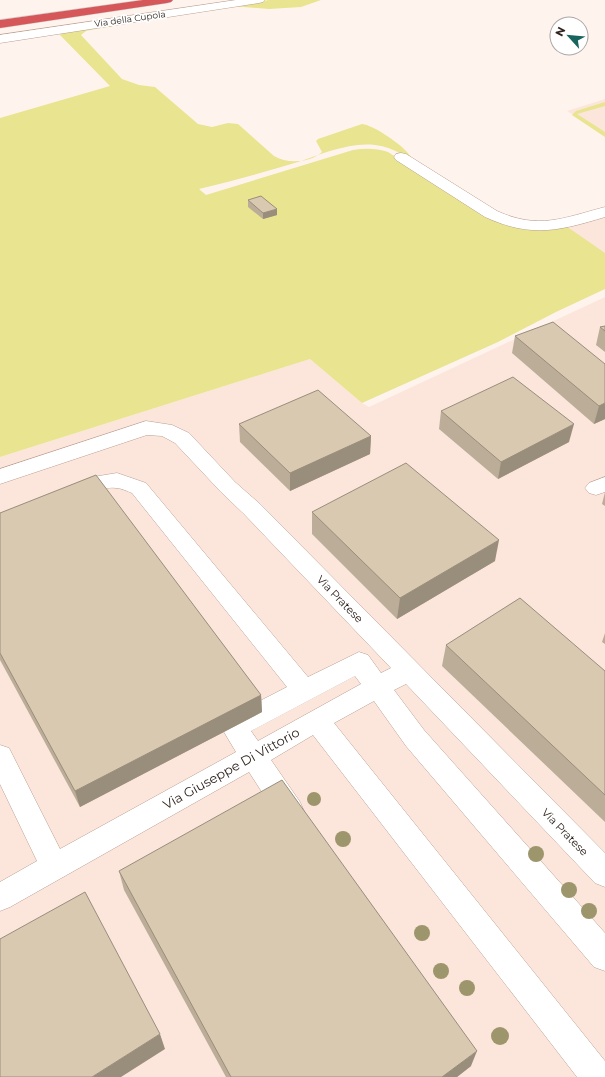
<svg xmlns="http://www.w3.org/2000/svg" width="605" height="1077" font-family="Montserrat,sans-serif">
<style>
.built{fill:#fce6db}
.green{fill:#e9e48f}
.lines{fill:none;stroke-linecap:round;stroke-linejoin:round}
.minor-casing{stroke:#ba9f91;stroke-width:1}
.highway-casing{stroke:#d5d3d2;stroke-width:1}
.minor{fill:#fff;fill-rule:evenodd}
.highway{fill:#d65759;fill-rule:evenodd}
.tree{fill:#9d956b}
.wall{fill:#bbad98}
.shaded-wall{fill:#998d7c}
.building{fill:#dac9b1;stroke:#998d7c}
.labels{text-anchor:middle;stroke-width:3.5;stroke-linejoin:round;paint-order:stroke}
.far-street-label{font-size:9px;fill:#2f241f;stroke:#fff}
.street-label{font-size:11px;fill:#2f241f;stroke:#fff}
.near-street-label{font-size:13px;fill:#2f241f;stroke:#fff}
</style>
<rect width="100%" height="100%" fill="#fff3ed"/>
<g class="built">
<polygon points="605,99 605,136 567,111"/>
<polygon points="605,214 605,257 567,227"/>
<polygon points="605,297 605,1077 0,1077 0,457 310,359 362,403 369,407"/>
</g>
<g class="green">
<path d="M269,0H321L301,7L269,9L231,6L90,30L86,31L81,35L122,79L139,85L155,87L198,124L212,127L228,123L238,124L274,156C287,164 310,163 322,152L316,141L318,139L362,124C373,125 399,143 406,151C409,154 412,159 416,162C430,174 447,182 462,192C476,201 489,210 504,216C537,231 573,218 605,209C583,215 560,224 537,224C501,224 459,191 429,171C413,161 395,147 375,145C349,142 322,154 298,162C265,172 232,181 199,189L206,195L353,150C365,148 376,148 388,152L482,212L508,224L521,228L537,229L566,226L605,253V289L556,312L498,342L362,403L310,359L0,457V118L110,86L60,35L61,32L134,20Z"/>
<polygon points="605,102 605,106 577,114 605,132 605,137 572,115 576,111"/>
</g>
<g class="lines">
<defs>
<g id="minor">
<polygon points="236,0 265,0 263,2 259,3 0,43 0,35"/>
<path d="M401,153L406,154L497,211C539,230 563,218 605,207V217C559,231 531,238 485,217L396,160L394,157L396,154Z"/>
<path d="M146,421L172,425L189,433L235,482L260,504L605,853V887L595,883L406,684L394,690L424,730L605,933V971L594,967L406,746L374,701L334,723L605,1061V1077H577L313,735L271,760L300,802L304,811L300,820L290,823L280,820L249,772L10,907L0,911V882L37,861L0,784V745L9,748L60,849L236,752L221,727L225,719L287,687L132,493C127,491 121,488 116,488C99,485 84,502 67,497L63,492L67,487L93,477L117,473L146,483L308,677L359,652L368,655L381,673L391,668L244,514L221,492L175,443L162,436L147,435L0,484V469ZM355,676L361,684L258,741L251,731Z"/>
<polygon points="605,477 605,492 596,495 589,493 585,488 589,483"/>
</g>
<polygon id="highway" points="143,0 173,0 171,2 167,3 0,28 0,20"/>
</defs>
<use href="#minor" class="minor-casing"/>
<use href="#highway" class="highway-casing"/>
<use href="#minor" class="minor"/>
<use href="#highway" class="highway"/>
</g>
<g class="tree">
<circle cx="314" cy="799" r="7"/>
<circle cx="343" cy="839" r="8"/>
<circle cx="536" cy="854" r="8"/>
<circle cx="569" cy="890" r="8"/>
<circle cx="589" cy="911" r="8"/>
<circle cx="422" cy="933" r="8"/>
<circle cx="441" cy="971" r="8"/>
<circle cx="467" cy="988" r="8"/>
<circle cx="500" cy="1036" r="9"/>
</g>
<g class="wall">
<polygon points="248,200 277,215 263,219 248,207"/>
<polygon points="605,326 605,352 596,345 600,327"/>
<polygon points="515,336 605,364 605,419 594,424 512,353"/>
<polygon points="441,411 569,442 498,479 439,429"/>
<polygon points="239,424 371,436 370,454 290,491 240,442"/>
<polygon points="605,492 605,506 602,504"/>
<polygon points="312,512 495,561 397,619 312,534"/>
<polygon points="0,513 261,695 262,712 80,807 0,660"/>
<polygon points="605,633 605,644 602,642"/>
<polygon points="446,645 605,671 605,822 442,666"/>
<polygon points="119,871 471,1066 457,1077 226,1077 124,890"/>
</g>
<g class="shaded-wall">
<polygon points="277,209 277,215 263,219 263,213"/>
<polygon points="605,403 605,419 594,424 599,406"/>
<polygon points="574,424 569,442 498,479 501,462"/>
<polygon points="371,436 370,454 290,491 290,473"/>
<polygon points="499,540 495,561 397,619 400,598"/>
<polygon points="261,695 262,712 80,807 75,791"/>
<polygon points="160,1034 165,1049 121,1077 92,1077"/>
<polygon points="477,1051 471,1066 457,1077 442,1077"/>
</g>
<g class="building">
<polygon points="261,196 277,209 263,213 248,200"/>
<polygon points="553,322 605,364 605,403 599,406 515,336"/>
<polygon points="605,326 605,331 600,327"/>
<polygon points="513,377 574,424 501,462 441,411"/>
<polygon points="318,390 371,436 290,473 239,424"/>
<polygon points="406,463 499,540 400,598 312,512"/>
<polygon points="96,475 261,695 75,791 0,653 0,513"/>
<polygon points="520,598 605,671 605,795 446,645"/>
<polygon points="282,780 477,1051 442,1077 231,1077 119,871"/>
<polygon points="85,892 160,1034 92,1077 0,1077 0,939"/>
</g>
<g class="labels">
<g class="far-street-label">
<text transform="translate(130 19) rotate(-8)" y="3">Via della Cupola</text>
</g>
<g class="street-label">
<text transform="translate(340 599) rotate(46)" y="4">Via Pratese</text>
<text transform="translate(565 832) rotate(46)" y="4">Via Pratese</text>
</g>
<g class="near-street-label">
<text transform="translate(231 768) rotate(-29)" y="5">Via Giuseppe Di Vittorio</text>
</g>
</g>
<g transform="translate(569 36) rotate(297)"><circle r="19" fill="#ffffff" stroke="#aca7a5"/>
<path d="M0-3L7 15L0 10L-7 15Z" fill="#186560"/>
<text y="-6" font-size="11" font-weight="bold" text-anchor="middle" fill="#2f241f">N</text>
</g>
</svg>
